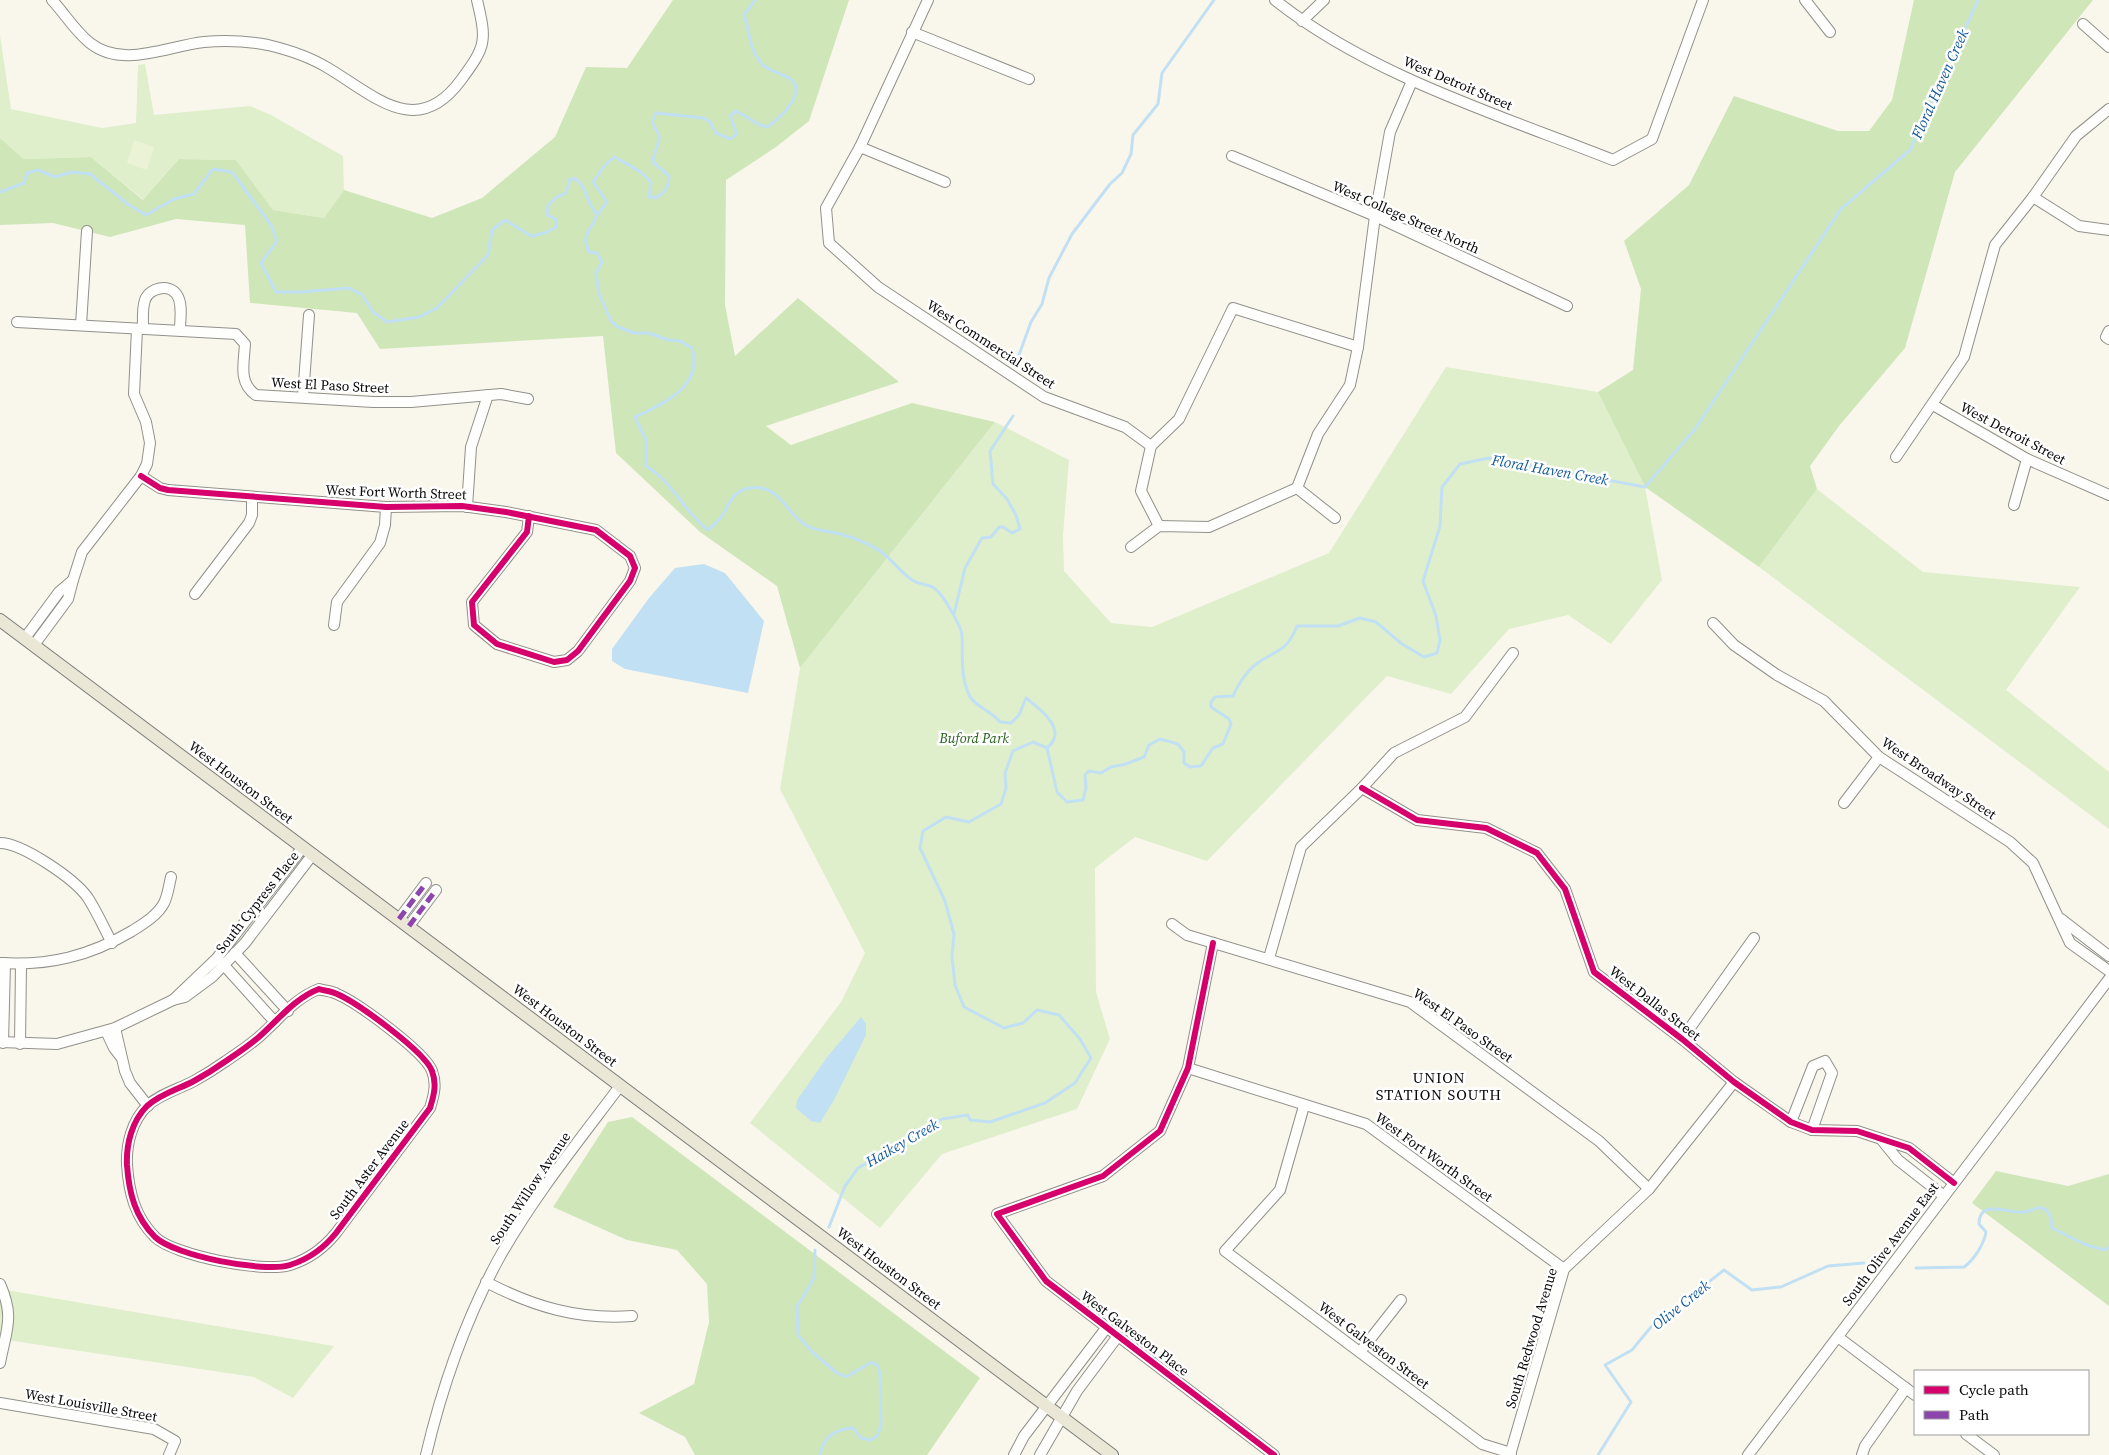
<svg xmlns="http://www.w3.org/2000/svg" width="2109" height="1455" font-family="'Source Serif 4',serif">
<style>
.green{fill:#dfefcb}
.forest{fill:#cfe6b9}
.pitch{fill:#eaf3d5}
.water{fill:#c2e0f4}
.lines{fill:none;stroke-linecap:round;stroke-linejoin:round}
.stream{stroke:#c2e0f4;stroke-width:3}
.minor-casing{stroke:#91908b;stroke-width:12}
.major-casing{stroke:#7e7d78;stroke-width:14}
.minor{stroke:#fefefc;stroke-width:10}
.major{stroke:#ebe7d6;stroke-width:12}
.quiet{stroke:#8e44ad;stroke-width:5;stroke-dasharray:10 5;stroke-linecap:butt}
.cycleway-casing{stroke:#fff;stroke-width:9}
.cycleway{stroke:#d6006c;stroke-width:6}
.labels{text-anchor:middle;stroke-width:5;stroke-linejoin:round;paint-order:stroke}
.street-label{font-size:14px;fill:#090909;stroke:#fff}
.park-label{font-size:14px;font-style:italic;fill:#25601a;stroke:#fff}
.water-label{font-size:15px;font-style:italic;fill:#13589b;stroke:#fff}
.neighbourhood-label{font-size:15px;letter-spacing:1px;fill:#090909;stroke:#fff}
</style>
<rect width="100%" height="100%" fill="#f9f7ec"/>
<g class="green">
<polygon points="0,35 11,109 102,128 136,123 138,65 145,64 154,115 250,106 271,115 343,156 344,190 324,218 273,210 236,160 179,159 144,200 91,157 24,159 0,138"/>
<polygon points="1446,367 1598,392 1645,487 1662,580 1611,644 1568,615 1509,629 1451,694 1387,676 1207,861 1135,837 1095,868 1096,992 1110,1039 1077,1109 942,1154 880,1228 750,1123 841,1002 865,953 780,789 800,668 995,422 1069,460 1063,536 1064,571 1111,623 1152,627 1329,553"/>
<polygon points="1817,489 1923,572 2080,587 2006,690 2109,772 2109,829 1759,567"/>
<polygon points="0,1289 334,1346 293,1398 254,1377 0,1339"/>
</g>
<g class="forest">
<polygon points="673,0 849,0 809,121 776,147 726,180 725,305 735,356 798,298 899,382 766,426 791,445 912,403 995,422 800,668 777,586 700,532 616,453 603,336 380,349 357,313 250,303 245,225 176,219 110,237 53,223 0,225 0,138 24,159 91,157 143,200 179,159 236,160 273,210 324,218 344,190 432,218 482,198 555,137 586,67 627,68"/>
<polygon points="1914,0 2093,0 1955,172 1905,348 1839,426 1810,466 1817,489 1759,567 1645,487 1598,392 1633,370 1641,289 1624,241 1689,185 1734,96 1838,131 1869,131 1892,100"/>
<polygon points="632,1117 980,1378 927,1455 695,1455 685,1437 639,1413 694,1384 709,1322 707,1284 677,1250 627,1240 553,1207 608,1122"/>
<polygon points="1996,1171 2068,1186 2109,1174 2109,1306 1972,1203"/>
</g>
<polygon class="pitch" points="134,140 154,147 147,170 127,163"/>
<g class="water">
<polygon points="704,564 725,573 764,621 748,693 625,669 612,661 612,649 649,598 675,568"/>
<polygon points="861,1017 866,1024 866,1035 834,1100 820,1123 811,1121 796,1108 797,1100 828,1056"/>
</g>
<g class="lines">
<g class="stream">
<path d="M0,192L24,183L27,173L38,170L55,177L72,172L90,174L129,205L146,215L174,199L194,194L213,169L232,172L271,225L277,241L261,263L276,292H301L349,288L362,295L373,312L387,322L419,317L437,308L488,255L492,230L505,220L531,236L545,233L556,227V219L547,215L548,205L557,197L566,193L570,179H576C587,187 587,204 597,215C592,230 580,234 589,252L597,253L602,262L596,273L599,294L611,321L618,327L634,333H649L668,340L680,341L692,348C704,387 662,404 635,417L646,440V466C673,482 684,512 708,530C712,526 719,521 722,516C729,504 733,491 749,488C781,483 785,514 807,526C818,531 828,531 840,534C851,537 865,542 875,548C887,553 900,572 912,580C924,588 929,580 941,595C946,601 962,628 962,635C963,655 960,675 969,695C975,707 990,710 1000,722L1011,723L1019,715L1026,698C1040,709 1069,730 1047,748L1033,742L1013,751L1005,773L1006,788L1001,804L969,822L946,817L923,831L920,848L945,901L954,934L952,957L955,985L964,1007L1004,1028L1023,1023L1037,1010L1059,1015L1080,1039L1091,1058L1075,1083L1045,1103L990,1122L970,1120L968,1115L942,1119L858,1168L845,1186L829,1227"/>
<path d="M597,215L607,202L593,182L605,165L614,157C627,164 643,171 651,183L649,197L656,198C665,192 669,187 669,176L653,162C653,153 659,147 659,137C658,131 654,127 652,122L656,113L704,118L710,122L716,133L730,139L737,134L730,116L736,111L760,125L767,127C780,119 813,88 785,76C777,72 768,71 761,63C749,49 750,32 744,15L755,0"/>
<polyline points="1019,355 1031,322 1042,304 1049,278 1072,234 1110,184 1122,173 1131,154 1133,135 1158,104 1162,73 1214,0"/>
<polyline points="954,614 965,568 982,538 991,537 999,527 1003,527 1012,533 1020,529 1016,515 1007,499 993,484 990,451 1013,416"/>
<path d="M1047,748L1057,792L1067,802L1083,800L1086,788L1085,775L1089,771L1101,773L1111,767L1126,764L1144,757L1149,745L1160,739L1178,744L1184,752V763L1190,767L1201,766L1213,748L1223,744L1231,724L1229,719L1211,707V702L1215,697L1233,696C1239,683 1247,670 1259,662C1279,649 1287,651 1297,626H1338L1360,618L1376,622L1402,644L1424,657L1437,653L1440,640L1436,616L1423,581L1440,526L1442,487L1460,464L1489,458L1645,487L1695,429L1841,209L1910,150L1978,0"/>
<path d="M815,1250L814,1278L797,1307L798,1335L812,1352L837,1373L846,1377L872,1362L878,1366L880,1374L881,1425L878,1435L871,1440L861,1438L853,1428C836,1429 823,1436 820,1455"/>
<path d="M1916,1268L1964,1267C1974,1260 1984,1244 1986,1232L1979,1224C1979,1198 2009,1214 2024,1212C2031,1212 2039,1204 2046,1210C2051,1214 2052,1222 2052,1228L2084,1244L2104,1250L2109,1247"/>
<polyline points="1598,1455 1631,1402 1605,1365 1632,1350 1651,1327 1724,1270 1752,1290 1781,1287 1828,1266 1864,1263"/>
</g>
<defs>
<g id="minor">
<path d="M52,0C65,14 75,31 90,43C123,69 167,46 204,42C225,40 247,41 268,45C289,50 310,57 328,68C375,96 417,140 461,80C486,46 487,42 477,0"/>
<polyline points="928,0 860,147 826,208 829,243 878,287 1044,397 1125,427 1151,446"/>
<path d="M1275,0C1369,75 1502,116 1613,160L1652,139L1703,0"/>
<polyline points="1805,0 1830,32"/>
<polyline points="1302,21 1324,0"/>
<polyline points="2083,24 2109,47"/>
<polyline points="912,32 1029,79"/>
<polyline points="860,147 945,182"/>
<polyline points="1232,156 1375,216 1567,306"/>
<polyline points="2033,197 2079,226 2109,230"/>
<path d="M17,322L236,334L245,344C244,363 238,383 256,395L373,402H411L501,394L528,399"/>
<polyline points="81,325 87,231"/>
<path d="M143,328C143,319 142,308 145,300C149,288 169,283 177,295C183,304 180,319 180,329"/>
<polyline points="2109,331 2106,337 2109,339"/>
<polyline points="303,396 309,315"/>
<polyline points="1933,405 2027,459 2109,495"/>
<polyline points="1896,457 1964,357 1995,245 2033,197 2076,136 2109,109"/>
<polyline points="141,476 160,488 168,490 386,507 462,506 506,512 596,530 630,556 635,568 630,581 578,651 567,660 554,662 497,644 474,625 472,602 527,532 529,516"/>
<polyline points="1297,488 1335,518"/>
<polyline points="2014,505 2027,459"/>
<polyline points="467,507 471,447 488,395"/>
<polyline points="1159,526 1141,491 1151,446 1179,419 1233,308 1358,347"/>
<polyline points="1131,547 1159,526 1209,527 1297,488 1318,434 1350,385 1358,347 1375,216 1390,132 1412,81"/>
<polyline points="73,580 82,552 141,476 147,464 150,443 146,422 134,394 137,329"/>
<polyline points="195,594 249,523 252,515 252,497"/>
<polyline points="1713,623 1734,645 1777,675 1824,701 1879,757 2010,842 2033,863 2070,943 2109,971"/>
<polyline points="334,625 337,602 380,543 385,525 386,507"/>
<polyline points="25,638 59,592 73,580 68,599 34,645"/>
<polyline points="1362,788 1417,820 1486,828 1537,853 1565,889 1594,972 1682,1039 1734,1082 1791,1122 1812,1130 1857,1131 1909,1148 1954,1183"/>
<polyline points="1844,803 1879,757"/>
<path d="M0,843C22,843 75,879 88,898C97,912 104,928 112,943"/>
<polyline points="399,919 426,883"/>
<polyline points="2061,919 2109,956"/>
<polyline points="1172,924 1187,935 1410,1002 1599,1141 1649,1189"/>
<polyline points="409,926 436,890"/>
<polyline points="1213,943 1188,1068 1160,1131 1103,1176 997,1214 1046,1281 1274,1455"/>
<polyline points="235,953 288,1011"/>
<polyline points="1269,958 1301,847 1362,788 1394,753 1465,717 1513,653"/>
<polyline points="221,962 275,1022"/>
<path d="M0,963C49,966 90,956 132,931C143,924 158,915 164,903C168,895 169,885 171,877"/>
<path d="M319,989C325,991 332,991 337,994C358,1003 425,1052 432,1071C437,1084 434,1095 430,1108L336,1233C324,1248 309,1259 290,1265C264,1273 175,1256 155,1237C135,1217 129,1193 127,1165C126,1144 132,1121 147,1106C160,1094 179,1089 194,1081C205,1075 216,1068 226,1061C238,1053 250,1045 260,1036C278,1020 295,998 319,989Z"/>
<polyline points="173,1000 217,958 303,847"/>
<polyline points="115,1028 125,1071 130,1083 148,1106"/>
<polyline points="106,1031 114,1048 121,1057"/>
<polyline points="1682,1039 1754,938"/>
<polyline points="0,1042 57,1044 115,1028 173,1000 185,997 212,977 245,943 313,854"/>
<polyline points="3,1043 5,963"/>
<polyline points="20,1044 21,965"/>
<polyline points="1188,1068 1366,1124 1564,1269"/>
<polyline points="1304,1106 1280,1190 1225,1251 1482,1444 1511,1453"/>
<polyline points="1791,1122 1813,1066 1825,1061 1832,1073 1812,1130"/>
<polyline points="1881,1139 1898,1160 1944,1196"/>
<path d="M486,1282C534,1307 579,1320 632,1316"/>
<path d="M0,1284C15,1318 6,1330 0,1363"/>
<polyline points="1838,1337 1915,1395"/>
<polyline points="1360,1352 1401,1300"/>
<polyline points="0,1403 154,1429 175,1441 169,1455"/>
<polyline points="1966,1434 1994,1455"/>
<path d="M426,1455C442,1387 465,1321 498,1260C533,1197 578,1142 620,1086"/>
<polyline points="1014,1455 1024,1436 1107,1327"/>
<polyline points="1040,1455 1077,1391 1118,1336"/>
<polyline points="1510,1455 1564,1269 1649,1189 1734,1082"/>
<polyline points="1748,1455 2109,979"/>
<polyline points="1862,1455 1865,1446 1906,1388"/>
</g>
<polyline id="major" points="0,620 1112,1455"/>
</defs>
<use href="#minor" class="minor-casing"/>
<use href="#major" class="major-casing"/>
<use href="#minor" class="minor"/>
<use href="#major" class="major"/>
<g class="quiet">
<polyline points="399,919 426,883"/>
<polyline points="409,926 436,890"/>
</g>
<defs>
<g id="cycleway">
<polyline points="141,476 160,488 168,490 386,507 462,506 506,512 596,530 630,556 635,568 630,581 578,651 567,660 554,662 497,644 474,625 472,602 527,532 529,516"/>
<polyline points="1362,788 1417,820 1486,828 1537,853 1565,889 1594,972 1682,1039 1734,1082 1791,1122 1812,1130 1857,1131 1909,1148 1954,1183"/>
<polyline points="1213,943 1188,1068 1160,1131 1103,1176 997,1214 1046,1281 1274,1455"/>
<path d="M319,989C325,991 332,991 337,994C358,1003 425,1052 432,1071C437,1084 434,1095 430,1108L336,1233C324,1248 309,1259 290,1265C264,1273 175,1256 155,1237C135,1217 129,1193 127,1165C126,1144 132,1121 147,1106C160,1094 179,1089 194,1081C205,1075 216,1068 226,1061C238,1053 250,1045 260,1036C278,1020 295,998 319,989Z"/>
</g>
</defs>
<use href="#cycleway" class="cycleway-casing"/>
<use href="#cycleway" class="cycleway"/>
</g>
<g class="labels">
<g class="street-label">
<text transform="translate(1458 83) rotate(23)" y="5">West Detroit Street</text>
<text transform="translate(1406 217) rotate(24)" y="5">West College Street North</text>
<text transform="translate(991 344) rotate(33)" y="5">West Commercial Street</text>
<text transform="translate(330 385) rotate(3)" y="5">West El Paso Street</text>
<text transform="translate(2013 433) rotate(28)" y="5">West Detroit Street</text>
<text transform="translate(396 492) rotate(2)" y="5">West Fort Worth Street</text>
<text transform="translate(1939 778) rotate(34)" y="5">West Broadway Street</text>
<text transform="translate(241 782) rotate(37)" y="5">West Houston Street</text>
<text transform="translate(257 902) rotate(-52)" y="5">South Cypress Place</text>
<text transform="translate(1655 1003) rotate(38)" y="5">West Dallas Street</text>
<text transform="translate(565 1025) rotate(37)" y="5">West Houston Street</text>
<text transform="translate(1463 1025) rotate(35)" y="5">West El Paso Street</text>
<text transform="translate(1434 1157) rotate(36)" y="5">West Fort Worth Street</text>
<text transform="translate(369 1169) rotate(-53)" y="5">South Aster Avenue</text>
<text transform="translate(530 1188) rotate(-56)" y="5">South Willow Avenue</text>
<text transform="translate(1890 1244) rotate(-53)" y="5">South Olive Avenue East</text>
<text transform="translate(889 1268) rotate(37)" y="5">West Houston Street</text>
<text transform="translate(1135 1333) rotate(37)" y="5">West Galveston Place</text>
<text transform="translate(1531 1338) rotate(-73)" y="5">South Redwood Avenue</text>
<text transform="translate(1374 1345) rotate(37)" y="5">West Galveston Street</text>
<text transform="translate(91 1405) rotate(10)" y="5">West Louisville Street</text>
</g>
<g class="park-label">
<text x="974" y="743">Buford Park</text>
</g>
<g class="water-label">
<text transform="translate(1940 84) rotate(-66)" y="5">Floral Haven Creek</text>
<text transform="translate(1550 470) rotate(10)" y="5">Floral Haven Creek</text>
<text transform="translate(902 1143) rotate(-30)" y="5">Haikey Creek</text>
<text transform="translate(1681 1305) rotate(-39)" y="5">Olive Creek</text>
</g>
<g class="neighbourhood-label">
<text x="1439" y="1083">UNION<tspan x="1439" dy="17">STATION SOUTH</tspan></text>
</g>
</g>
<rect x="1914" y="1370" width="175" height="65" fill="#ffffff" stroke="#9d9d9d"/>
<rect x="1924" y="1386" width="25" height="8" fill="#d6006c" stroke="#9d9d9d"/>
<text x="1959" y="1395" font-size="15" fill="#090909">Cycle path</text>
<rect x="1924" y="1411" width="25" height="8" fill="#8e44ad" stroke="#9d9d9d"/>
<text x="1959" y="1420" font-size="15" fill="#090909">Path</text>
</svg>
